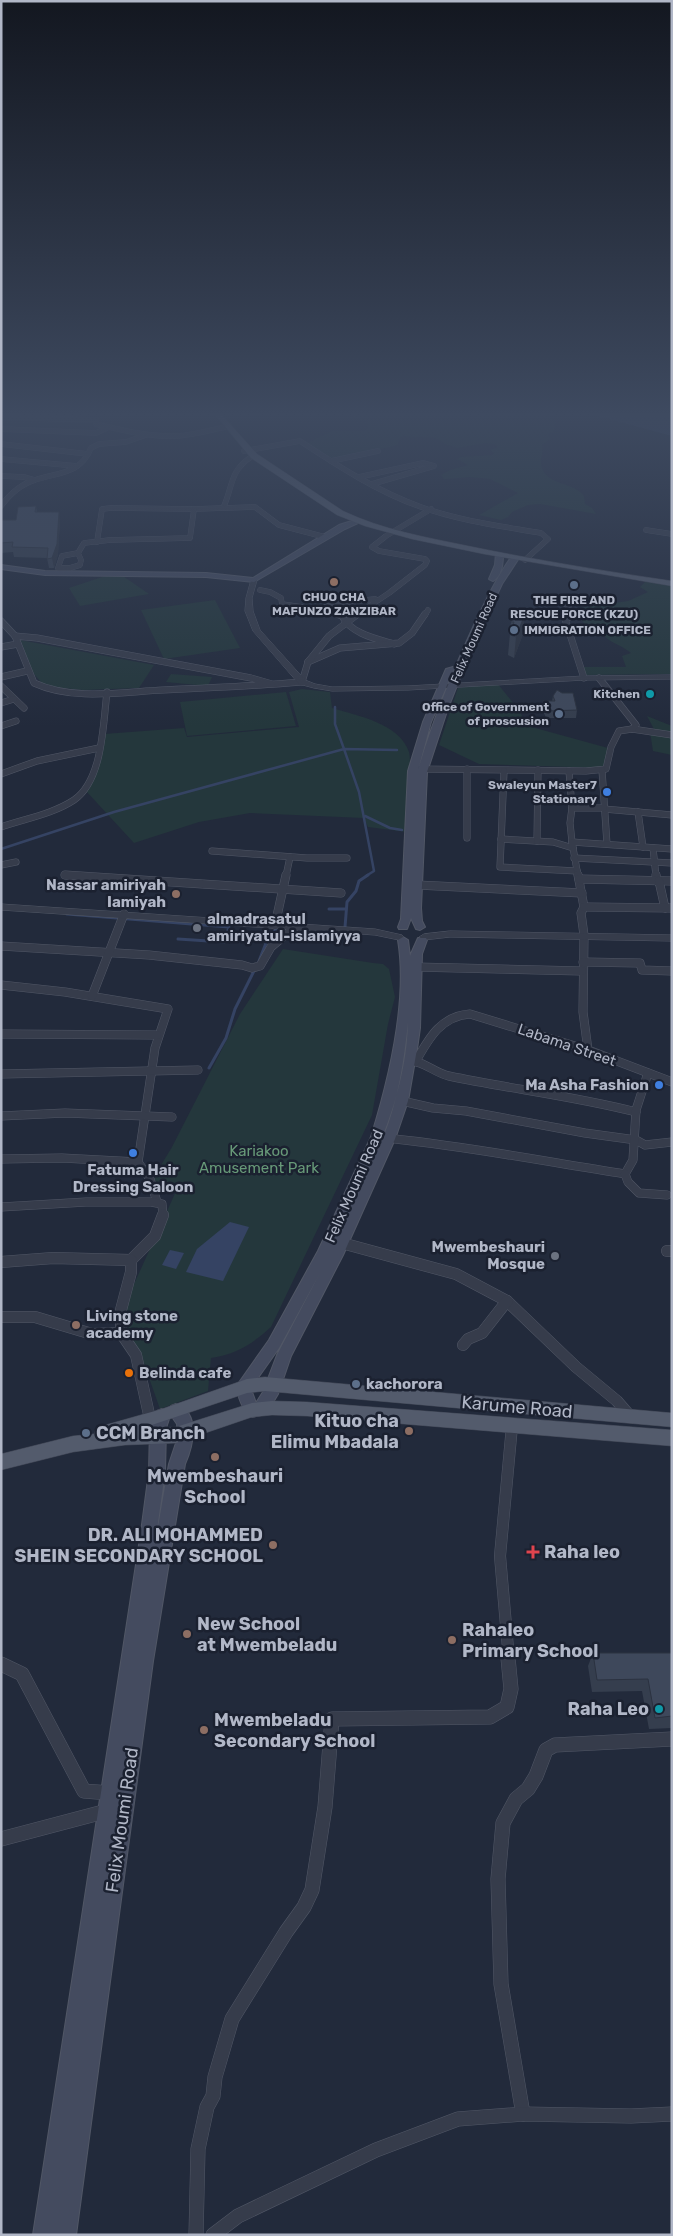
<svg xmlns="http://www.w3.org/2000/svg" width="673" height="2236" font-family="Rubik,sans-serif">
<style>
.green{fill:#24373c}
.water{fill:#354363}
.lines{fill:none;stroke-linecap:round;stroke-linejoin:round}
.stream-far1{stroke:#354363;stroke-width:2.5}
.stream{stroke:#354363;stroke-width:3}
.minor-far4-casing{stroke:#515766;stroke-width:5.5}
.minor-far3-casing{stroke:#515766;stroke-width:7}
.minor-far2-casing{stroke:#515766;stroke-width:9}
.minor-far1-casing{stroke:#515766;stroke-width:12}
.minor-casing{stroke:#515766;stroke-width:15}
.tertiary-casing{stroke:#515766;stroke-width:1}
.secondary-casing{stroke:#515766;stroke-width:2}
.primary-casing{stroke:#3f4554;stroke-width:1}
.minor-far4{stroke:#363c4b;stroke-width:5}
.minor-far3{stroke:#363c4b;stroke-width:6}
.minor-far2{stroke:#363c4b;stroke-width:8}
.minor-far1{stroke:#363c4b;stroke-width:11}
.minor{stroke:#363c4b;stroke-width:14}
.tertiary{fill:#363c4b;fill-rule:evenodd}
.secondary{fill:#444b5f;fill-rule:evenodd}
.primary{fill:#535b6c;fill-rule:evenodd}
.wall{fill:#353e4e}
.shaded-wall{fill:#2b3240}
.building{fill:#3e485b;stroke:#2b3240}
.education-dot{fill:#8d6e63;stroke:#1b2130;stroke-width:2}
.service-dot{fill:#5c6f8a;stroke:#1b2130;stroke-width:2}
.culture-dot{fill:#0f9aa8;stroke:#1b2130;stroke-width:2}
.shop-dot{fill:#3f7fe0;stroke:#1b2130;stroke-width:2}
.worship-dot{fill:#6b7280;stroke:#1b2130;stroke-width:2}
.food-dot{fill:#e8710a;stroke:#1b2130;stroke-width:2}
.health-dot{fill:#e0444e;stroke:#1b2130;stroke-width:2}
.labels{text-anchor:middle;stroke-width:5;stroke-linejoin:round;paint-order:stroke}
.far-poi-label{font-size:12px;font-weight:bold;fill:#b1b7c7;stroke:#1b2130;text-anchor:end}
.far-street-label{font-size:12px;fill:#b1b7c7;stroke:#1b2130}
.poi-label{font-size:15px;font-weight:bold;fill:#b1b7c7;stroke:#1b2130;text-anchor:start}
.street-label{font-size:15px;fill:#b1b7c7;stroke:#1b2130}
.park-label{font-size:15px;fill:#679978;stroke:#1b2130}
.near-street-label{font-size:18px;fill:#b1b7c7;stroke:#1b2130}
.near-poi-label{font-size:18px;font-weight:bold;fill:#b1b7c7;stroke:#1b2130;text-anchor:start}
</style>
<rect width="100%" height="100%" fill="#222a3b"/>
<g class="green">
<path d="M362,414H469L464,416L473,418L480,414H549L555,419L554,431L548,434L550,439L542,445C544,453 539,460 542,468C547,485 574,482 584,496L585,504L592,508L596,514L540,504L528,505L512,512L508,517L501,520L479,515L518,493L490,479L470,477L448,479H444L441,475L450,470L468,465L457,459L461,457L493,455L494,453L490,450L498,447L495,444L485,443L458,448L447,445L436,438L403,436L400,438L398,444L395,446L330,459L308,443L332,431H365L369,427L367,421L346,417Z"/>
<polygon points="117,572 149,594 80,606 69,588"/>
<path d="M646,581L672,584V674L586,675L583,667H626L622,656L631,653C617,642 609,644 598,629L587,627L573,609L628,601L648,592L640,587Z"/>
<polygon points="215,600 240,648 164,659 141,610"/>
<polygon points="20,640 154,665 139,688 83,690 44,686 30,669"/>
<polygon points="171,674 212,677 208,686 166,682"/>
<polygon points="497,683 518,709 528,726 608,748 604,768 479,764 439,745 458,688"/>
<path d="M302,689L330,692L332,708C358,716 399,723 409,752C412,761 407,818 407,832L368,827L364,818L250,813L199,822L134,843L86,791L101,760L104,734L184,728L187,737L299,727L289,692Z"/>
<polygon points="286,692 296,726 187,736 180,702"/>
<polygon points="647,716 672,726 672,755 653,751 650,732 655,731"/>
<path d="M283,949L373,963L383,964L389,969L395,997L388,1024L372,1115L271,1327C252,1344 237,1354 211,1358L208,1391L160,1409L141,1355L126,1327L127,1308L130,1293L177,1189L153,1185L155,1175L172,1147L240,1014Z"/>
</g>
<g class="water">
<polygon points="591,414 672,414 672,436"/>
<polygon points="230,1222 249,1227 223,1281 186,1272 197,1249"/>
<polygon points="170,1250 184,1253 176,1269 162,1265"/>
</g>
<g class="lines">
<g class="stream-far1">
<polyline points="365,816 390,828 402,830"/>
<polyline points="1,849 114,812 344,749 335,724 335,707"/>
<polyline points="366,876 374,871 359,792 344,749 397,750"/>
</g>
<g class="stream">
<polyline points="329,909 346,909"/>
<polyline points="67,914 229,927 224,942 178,939"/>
<polyline points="345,927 347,902 356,891 359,881 368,875"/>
<polyline points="259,961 266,943 276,929"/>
<polyline points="209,1068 226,1038 235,1009 255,969"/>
</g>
<defs>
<g id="minor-far4">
<path d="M1,417L96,420V424C122,430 149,437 176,436C194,435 211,430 229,426"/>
<polyline points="1,429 96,433 109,427"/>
<polyline points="1,444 88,454"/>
<path d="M244,451L300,441C338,466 378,492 421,507C460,521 501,526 541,533L548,539L525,560"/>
<polyline points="1,459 77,466"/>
<polyline points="331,461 378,451"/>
<polyline points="1,476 24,477 34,480"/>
<polyline points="359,477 423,463 434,466 372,484"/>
<path d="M1,506C10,494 21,484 35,480C58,472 80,475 91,448L99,444L126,442L146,435"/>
<path d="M224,506C233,485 230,471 251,457"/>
<polyline points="646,530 672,534"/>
<polyline points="97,542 102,509 111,508 194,509 255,507 279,525 325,537"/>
<polygon points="78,553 81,560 80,565 70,568 58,568 62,556"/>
<polyline points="78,553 84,543 110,540 190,538 194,509"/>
<polyline points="260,590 270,592 281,598 282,604 328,611 339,615"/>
<polyline points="557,598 569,607 572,615"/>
<polyline points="320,609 336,603 375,599"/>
<polyline points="356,615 389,593 425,565 427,561 425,559 379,551 372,547 386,536 431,509"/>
<polyline points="425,615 428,610"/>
</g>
<g id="minor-far3">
<path d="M336,614L342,616C351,634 377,639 394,644"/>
<polyline points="572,614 572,616 565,619 584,678"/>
<polyline points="1,621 15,636"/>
<polyline points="1,647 18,644"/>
<polyline points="308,662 340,648 399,643 412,633 425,614"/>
<polyline points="1,677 27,671"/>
<path d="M272,684L251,678L37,638L15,636L34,683C73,701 122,692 163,690C210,688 256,686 302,682L308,662L329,636L358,614"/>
<polyline points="1,686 24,708"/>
<polyline points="1,703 14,699"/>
<polyline points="1,726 16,721"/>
<polyline points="632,729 672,735"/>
<polyline points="416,769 586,771 606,769 611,747 619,731 632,729 636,725 599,678"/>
<polyline points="467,769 467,838"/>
<polyline points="602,770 607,844"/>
<polyline points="504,771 500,867 577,871"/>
<polyline points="569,771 572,808"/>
<polyline points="1,774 37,761 99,748"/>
<polyline points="604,809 672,815"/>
<polyline points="638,812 643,847"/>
<path d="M1,827C24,819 53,814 74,800C103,780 103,724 107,692"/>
<polyline points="501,839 553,842 573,848"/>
<polyline points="537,841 538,770"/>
<polyline points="572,842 570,823 572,808 604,808"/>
<polyline points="653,848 656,876"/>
<polyline points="212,851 307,858 347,858"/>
<polyline points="574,858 672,863"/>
<polyline points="1,865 16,862"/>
<polyline points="65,875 84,876"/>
<polyline points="286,876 290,857"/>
<polyline points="578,876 572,842 672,849"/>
</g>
<g id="minor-far2">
<polyline points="65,875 341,893"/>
<polyline points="578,875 584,907 581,913 584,935 583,1012 588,1050"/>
<polyline points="656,875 657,881"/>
<polyline points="579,879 672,881"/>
<polyline points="659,881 665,908"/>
<polyline points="417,885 582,893"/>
<polyline points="584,907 672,908"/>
<polyline points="275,925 286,875"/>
<polyline points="1,946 149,955 242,965 252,968 260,966 271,947 295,927"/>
<polyline points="583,962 640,963 642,970 672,971"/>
<polyline points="415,967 582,971"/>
<polyline points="1,985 65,992 168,1009 155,1048 138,1162 150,1179 157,1202"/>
<polyline points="92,996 124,914"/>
<polyline points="1,1034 157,1035"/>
<path d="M410,1061C424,1061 435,1073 449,1076C511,1089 574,1096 636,1112"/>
<path d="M416,1061C429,1038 441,1016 470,1014L588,1050L672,1082"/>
<polyline points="1,1074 198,1070"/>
<polyline points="402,1101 433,1108 466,1111 585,1133 636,1140 645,1145 672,1142"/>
<polyline points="1,1116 65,1113 172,1117"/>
<path d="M390,1135L395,1139C472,1147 548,1162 625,1174"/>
<polyline points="1,1159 62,1158 138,1162"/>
<polyline points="625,1174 633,1160 636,1110 648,1073"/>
<polyline points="625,1174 628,1182 639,1193 667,1195"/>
<polyline points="1,1207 86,1202 151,1202 162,1204 163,1217"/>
</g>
<g id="minor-far1">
<polyline points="338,1242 456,1274 507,1301 576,1367 617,1401 630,1416"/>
<polyline points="667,1251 672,1251"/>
<polyline points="131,1260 155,1236 163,1215"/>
<polyline points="1,1262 53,1258 131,1260 131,1272 121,1310 121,1333 136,1355 150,1419"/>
<polyline points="1,1317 35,1317 92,1334 121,1333"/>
<polyline points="463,1345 468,1339 482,1333 507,1301"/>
<polyline points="509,1660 500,1556 512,1426"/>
</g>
<g id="minor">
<polyline points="1,1664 22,1674 84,1791 110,1793"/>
<polyline points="1,1839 107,1811"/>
<polyline points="523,2114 501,1984 498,1879 503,1823 516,1799 528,1789 536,1776 546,1750 555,1745 672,1739"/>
<polyline points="196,2235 198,2149 207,2107 213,2096 215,2077 232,2019 286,1932 304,1907 312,1890 325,1807 332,1719 490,1717 507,1707 511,1689 508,1658"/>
<polyline points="213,2235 238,2216 376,2150 458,2119 523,2114 631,2116 672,2114"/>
</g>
<g id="tertiary">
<polygon points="254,578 257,580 252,598 253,611 260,630 305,680 315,684 332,687 408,686 584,676 672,675 672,679 584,680 408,690 332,691 314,688 299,684 253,631 245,611 246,598 251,580"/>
<polygon points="1,904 375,929 402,935 404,937 399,940 375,935 1,910"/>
<polygon points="450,931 672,935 672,941 450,937 424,940 419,937 424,934"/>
</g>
<g id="secondary">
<polygon points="358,519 360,520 360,522 345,529 254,582 206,577 45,575 1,569 1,565 45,571 206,573 253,578 339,525"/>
<path d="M496,553L503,555C503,564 501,577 493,581L489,579L495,565Z"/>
<path d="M512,556L519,558L502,584L471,650L447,711L427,772L421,908L422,921L425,927L420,930L416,929L411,918L407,929H399L398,927L401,919L408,771L423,722L446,669L453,667L454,669L431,722L418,770C433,720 453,671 475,623C486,600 497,577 512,556Z"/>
<path d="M403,937L408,940L410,956L418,938H426L427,940L422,954L420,1028L417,1049L408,1101L395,1139L343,1255L291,1356L278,1394L266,1414L252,1417L247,1415C242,1405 236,1395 238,1384L269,1340L318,1251L371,1137C389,1079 408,1000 398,940ZM408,1022C407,1079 386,1132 362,1184C369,1168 377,1153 383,1138C398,1102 404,1060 408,1022ZM321,1271L277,1355L263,1392L256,1403L252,1392V1386L279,1348Z"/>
<path d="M176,1404C201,1413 193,1446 185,1464L153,1661L76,2235H33L141,1532L149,1472L150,1428L157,1411L162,1409L167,1411L170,1416L166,1428L165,1472L155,1544L169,1464L178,1437L177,1424L168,1411L171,1406Z"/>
</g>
<g id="primary">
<path d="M215,414H221L257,454L343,511C383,530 425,537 468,546C536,560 604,571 672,581V586L484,554L412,539L365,526L337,515L251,458Z"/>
<polygon points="265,1377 672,1413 672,1427 265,1391 247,1393 140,1429 176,1427 252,1403 272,1401 307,1402 672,1430 672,1446 307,1416 272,1415 252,1417 176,1443 125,1445 73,1452 1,1470 1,1454 73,1436 94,1434 96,1428 102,1426 162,1409 247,1379"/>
</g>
</defs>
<use href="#minor-far4" class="minor-far4-casing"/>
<use href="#minor-far3" class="minor-far3-casing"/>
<use href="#minor-far2" class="minor-far2-casing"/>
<use href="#minor-far1" class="minor-far1-casing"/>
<use href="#minor" class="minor-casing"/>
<use href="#tertiary" class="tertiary-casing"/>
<use href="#secondary" class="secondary-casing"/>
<use href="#primary" class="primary-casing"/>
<use href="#minor-far4" class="minor-far4"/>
<use href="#minor-far3" class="minor-far3"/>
<use href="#minor-far2" class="minor-far2"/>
<use href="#minor-far1" class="minor-far1"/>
<use href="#minor" class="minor"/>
<use href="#tertiary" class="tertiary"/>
<use href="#secondary" class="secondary"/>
<use href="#primary" class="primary"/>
</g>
<g class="wall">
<polygon points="36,506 37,512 60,521 58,554 54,568 49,568 47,558 14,557 13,552 1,553 1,520 16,520"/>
<polygon points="514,613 523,634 514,658 508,655 511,622"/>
<polygon points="553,696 577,710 576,718 546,718 542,708 543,701 552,701"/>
<polygon points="593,1653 672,1653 672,1728 649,1729 642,1691 592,1692 588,1666"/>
</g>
<g class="shaded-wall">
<polygon points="59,512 60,521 58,554 54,568 52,558"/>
<polygon points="525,614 523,634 514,658 516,637"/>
</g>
<g class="building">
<polygon points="36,506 35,512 59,512 57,544 52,558 47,559 48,548 12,547 13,542 1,543 1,520 16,520 18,507"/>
<polygon points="514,613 525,614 516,637 510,635 514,622 511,622"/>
<polygon points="557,690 562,693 573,693 577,710 547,711 543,701 555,701 553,696"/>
<polygon points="593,1653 672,1653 672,1716 655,1718 648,1679 597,1680"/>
</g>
<linearGradient id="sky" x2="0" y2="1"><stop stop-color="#131720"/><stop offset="0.57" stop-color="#3e4a60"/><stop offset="1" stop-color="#3e4a60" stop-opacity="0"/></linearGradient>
<rect width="673" height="727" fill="url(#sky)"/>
<g class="education-dot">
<circle cx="334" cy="582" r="5"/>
<circle cx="176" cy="894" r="5"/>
<circle cx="76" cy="1325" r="5"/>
<circle cx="409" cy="1431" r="5"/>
<circle cx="215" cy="1457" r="5"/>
<circle cx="273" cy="1545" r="5"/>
<circle cx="187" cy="1634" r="5"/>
<circle cx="452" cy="1640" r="5"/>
<circle cx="204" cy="1730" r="5"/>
</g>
<g class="service-dot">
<circle cx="574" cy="585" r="5"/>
<circle cx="514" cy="630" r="5"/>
<circle cx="559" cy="714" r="5"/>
<circle cx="356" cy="1384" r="5"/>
<circle cx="86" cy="1433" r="5"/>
</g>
<g class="culture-dot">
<circle cx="650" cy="694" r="5"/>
<circle cx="659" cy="1709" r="5"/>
</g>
<g class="shop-dot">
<circle cx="607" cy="792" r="5"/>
<circle cx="659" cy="1085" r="5"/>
<circle cx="133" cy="1153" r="5"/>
</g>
<g class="worship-dot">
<circle cx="197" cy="928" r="5"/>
<circle cx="555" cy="1256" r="5"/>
</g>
<circle class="food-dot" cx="129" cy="1373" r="5"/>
<path class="health-dot" d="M530.5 1544.5h5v5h5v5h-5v5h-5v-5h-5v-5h5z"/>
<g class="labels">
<g class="far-poi-label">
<text x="334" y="601" text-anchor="middle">CHUO CHA<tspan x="334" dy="14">MAFUNZO ZANZIBAR</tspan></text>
<text x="574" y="604" text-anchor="middle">THE FIRE AND<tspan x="574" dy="14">RESCUE FORCE (KZU)</tspan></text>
<text x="524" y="634" text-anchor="start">IMMIGRATION OFFICE</text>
<text x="640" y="698">Kitchen</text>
<text x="549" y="711">Office of Government<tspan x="549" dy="14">of proscusion</tspan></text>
<text x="597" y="789">Swaleyun Master7<tspan x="597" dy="14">Stationary</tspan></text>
</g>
<g class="far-street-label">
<text transform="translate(474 638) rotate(-66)" y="4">Felix Moumi Road</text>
</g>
<g class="poi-label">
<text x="166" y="890" text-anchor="end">Nassar amiriyah<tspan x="166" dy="17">Iamiyah</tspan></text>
<text x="207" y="924">almadrasatul<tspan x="207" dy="17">amiriyatul-islamiyya</tspan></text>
<text x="649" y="1090" text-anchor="end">Ma Asha Fashion</text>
<text x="133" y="1175" text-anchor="middle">Fatuma Hair<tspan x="133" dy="17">Dressing Saloon</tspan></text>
<text x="545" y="1252" text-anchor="end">Mwembeshauri<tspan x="545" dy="17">Mosque</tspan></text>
<text x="86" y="1321">Living stone<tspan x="86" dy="17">academy</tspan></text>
<text x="139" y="1378">Belinda cafe</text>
<text x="366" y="1389">kachorora</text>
</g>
<g class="street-label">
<text transform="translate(567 1045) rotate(19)" y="5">Labama Street</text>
<text transform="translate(354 1186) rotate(-66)" y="5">Felix Moumi Road</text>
</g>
<g class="park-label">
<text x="259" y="1156">Kariakoo<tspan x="259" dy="17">Amusement Park</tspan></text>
</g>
<g class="near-street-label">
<text transform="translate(517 1407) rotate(5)" y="6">Karume Road</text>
<text transform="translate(122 1820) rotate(-82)" y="6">Felix Moumi Road</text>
</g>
<g class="near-poi-label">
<text x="399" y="1427" text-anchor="end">Kituo cha<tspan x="399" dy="21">Elimu Mbadala</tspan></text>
<text x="96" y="1439">CCM Branch</text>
<text x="215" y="1482" text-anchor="middle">Mwembeshauri<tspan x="215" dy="21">School</tspan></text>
<text x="263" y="1541" text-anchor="end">DR. ALI MOHAMMED<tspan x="263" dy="21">SHEIN SECONDARY SCHOOL</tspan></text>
<text x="544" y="1558">Raha leo</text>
<text x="197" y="1630">New School<tspan x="197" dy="21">at Mwembeladu</tspan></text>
<text x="462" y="1636">Rahaleo<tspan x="462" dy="21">Primary School</tspan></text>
<text x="649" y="1715" text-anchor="end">Raha Leo</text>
<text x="214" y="1726">Mwembeladu<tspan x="214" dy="21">Secondary School</tspan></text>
</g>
</g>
<rect width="673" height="2236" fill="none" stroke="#b1b7c7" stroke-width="5"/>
</svg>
